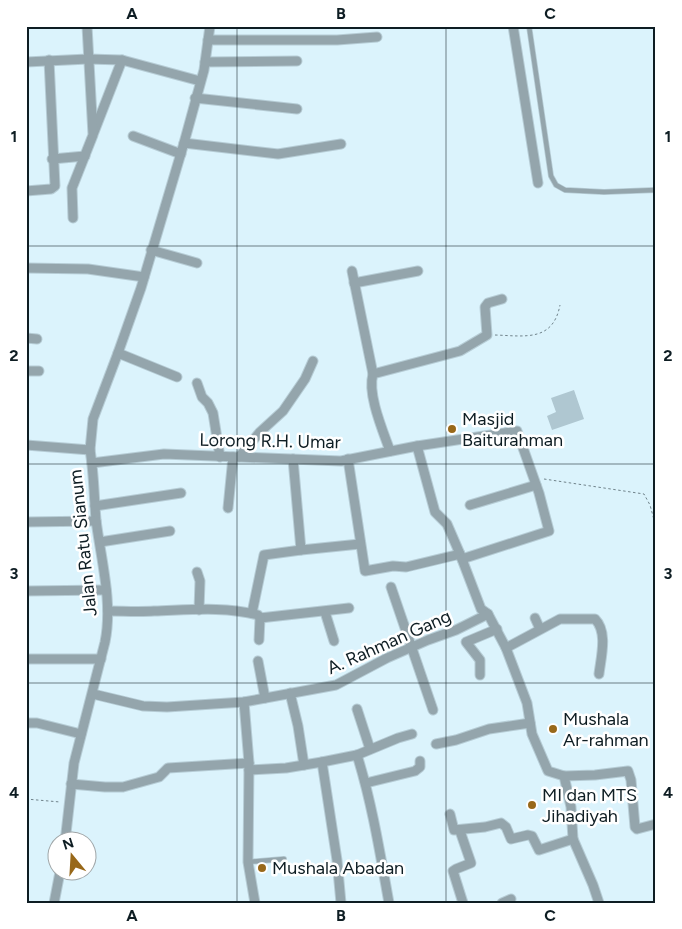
<svg xmlns="http://www.w3.org/2000/svg" width="682" height="929" font-family="Figtree,sans-serif">
<style>
.green{fill:#afc7d1}
.lines{fill:none;stroke-linecap:round;stroke-linejoin:round}
.lane-casing{stroke:#b6ccd5;stroke-width:6}
.street-casing{stroke:#b6ccd5;stroke-width:11}
.path{stroke:#70838b;stroke-width:1;stroke-dasharray:2.5 2.5;stroke-linecap:butt}
.lane{stroke:#94a5ac;stroke-width:4.5}
.street{stroke:#94a5ac;stroke-width:9}
.grid{fill:none;stroke:#0e1d23;stroke-width:1;stroke-opacity:0.55}
.poi-dot{fill:#986819;stroke:#fff;stroke-width:2}
.labels{text-anchor:middle;stroke-width:5;stroke-linejoin:round;paint-order:stroke}
.poi-label{font-size:18px;fill:#0e1d23;stroke:#fff;text-anchor:start}
.street-label{font-size:18px;fill:#0e1d23;stroke:#fff}
.neatline{fill:none;stroke:#0e1d23;stroke-width:2}
.grid-label{font-size:16px;text-anchor:middle;font-weight:bold;fill:#0e1d23}
</style>
<rect width="100%" height="100%" fill="#dbf3fc"/>
<polygon class="green" points="574,390 584,419 552,430 547,416 556,412 551,398"/>
<g class="lines">
<defs>
<g id="lane">
<polyline points="529,26 551,176 556,185 565,190 604,192 656,190"/>
<polyline points="248,862 284,859"/>
</g>
<g id="street">
<polyline points="513,26 538,183"/>
<polyline points="208,40 337,40 377,37"/>
<polyline points="26,62 88,59 122,60 200,81"/>
<polyline points="205,62 297,61"/>
<polyline points="195,98 297,109"/>
<polyline points="94,132 122,60"/>
<polyline points="133,136 181,154"/>
<polyline points="184,143 278,154 341,144"/>
<polyline points="52,159 85,156"/>
<polyline points="26,191 51,189 55,186 49,60"/>
<polyline points="73,218 72,188 93,135 87,26"/>
<polyline points="151,250 197,263"/>
<polyline points="26,268 88,269 144,277"/>
<polyline points="352,271 373,374"/>
<polyline points="354,283 418,271"/>
<polyline points="26,338 37,339"/>
<polyline points="118,353 177,377"/>
<polyline points="26,371 39,371"/>
<polyline points="197,383 202,397 208,403 213,413 220,457"/>
<path d="M26,445L90,450C94,473 94,497 96,520C101,560 113,602 105,642L74,763L65,842"/>
<polyline points="417,446 435,512 447,524 460,554"/>
<polyline points="90,450 93,419 118,353 141,288 184,143 204,70 210,26"/>
<path d="M390,451C383,431 367,394 373,374L460,351L487,335L485,307L488,303L502,299"/>
<polyline points="239,457 260,432 283,411 305,379 313,361"/>
<polyline points="293,459 301,550"/>
<polyline points="348,459 365,571 393,566 406,567 460,554 481,609 488,614 506,648 527,703 532,734 548,771 564,776 571,807 573,839 593,885 599,903"/>
<polyline points="92,463 164,454 341,461 417,446 517,431 539,493 549,531 462,559"/>
<polyline points="470,505 536,485"/>
<polyline points="95,506 181,493"/>
<polyline points="228,508 233,457"/>
<polyline points="26,522 96,521"/>
<polyline points="100,542 170,531"/>
<polyline points="197,572 200,581 199,610"/>
<polyline points="391,587 433,710"/>
<polyline points="26,591 106,590"/>
<path d="M108,611C123,611 139,612 154,611C188,610 225,606 258,615L260,618L349,608"/>
<polyline points="325,612 334,641"/>
<polyline points="252,613 264,555 301,550 360,544"/>
<polyline points="535,618 540,629"/>
<polyline points="259,640 260,618"/>
<path d="M506,648L560,619H595C608,632 601,657 599,674"/>
<polyline points="26,659 101,659"/>
<polyline points="258,661 265,698"/>
<polyline points="480,675 480,660 466,642 497,629"/>
<polyline points="290,693 298,726 304,765"/>
<polyline points="93,694 143,706 167,707 244,702 336,685 387,658 428,640 456,630 488,614"/>
<polyline points="244,702 249,763 248,862 255,903"/>
<polyline points="357,709 370,749"/>
<polyline points="26,723 37,723 81,734"/>
<polyline points="436,744 456,740 489,729 530,723"/>
<polyline points="357,755 398,738 412,734"/>
<path d="M322,762L357,755C372,803 380,853 389,903"/>
<polyline points="249,770 286,768 322,762 337,860 341,903"/>
<polyline points="564,776 595,775 628,771 631,780 635,827 637,829 656,824"/>
<polyline points="366,783 415,771 420,767 420,761"/>
<polyline points="71,784 105,787 123,787 159,777 168,768 249,763"/>
<polyline points="450,814 454,830 485,827 501,823 506,827 511,839 528,835 532,836 539,850 573,839"/>
<polyline points="460,831 471,863 456,869 453,871 463,903"/>
<polyline points="54,903 60,872"/>
<polyline points="502,903 511,899"/>
</g>
</defs>
<use href="#lane" class="lane-casing"/>
<use href="#street" class="street-casing"/>
<g class="path">
<path d="M495,335C525,336 553,342 560,305"/>
<polyline points="544,479 644,494 650,505 656,527"/>
<polyline points="26,799 60,802"/>
</g>
<use href="#lane" class="lane"/>
<use href="#street" class="street"/>
</g>
<path class="grid" d="M237,26V903M446,26V903M26,246H656M26,464H656M26,683H656"/>
<g class="poi-dot">
<circle cx="452" cy="429" r="5"/>
<circle cx="553" cy="729" r="5"/>
<circle cx="532" cy="805" r="5"/>
<circle cx="262" cy="868" r="5"/>
</g>
<g class="labels">
<g class="poi-label">
<text x="462" y="425">Masjid<tspan x="462" dy="21">Baiturahman</tspan></text>
<text x="563" y="725">Mushala<tspan x="563" dy="21">Ar-rahman</tspan></text>
<text x="542" y="801">MI dan MTS<tspan x="542" dy="21">Jihadiyah</tspan></text>
<text x="272" y="874">Mushala Abadan</text>
</g>
<g class="street-label">
<text transform="translate(270 441) rotate(1)" y="6">Lorong R.H. Umar</text>
<text transform="translate(83 543) rotate(-96)" y="6">Jalan Ratu Sianum</text>
<text transform="translate(389 642) rotate(-24)" y="6">A. Rahman Gang</text>
</g>
</g>
<rect width="682" height="929" fill="none" stroke="#ffffff" stroke-width="55"/>
<g transform="translate(72 856) rotate(342)"><circle r="24" fill="#ffffff" stroke="#9fa5a7"/>
<path d="M0-4L9 19L0 12L-9 19Z" fill="#986819"/>
<text y="-8" font-size="14" font-weight="bold" text-anchor="middle" fill="#0e1d23">N</text>
</g>
<rect x="28" y="28" width="626" height="874" class="neatline"/>
<g class="grid-label">
<text x="132" y="19">A</text>
<text x="341" y="19">B</text>
<text x="550" y="19">C</text>
<text x="14" y="142">1</text>
<text x="668" y="142">1</text>
<text x="14" y="361">2</text>
<text x="668" y="361">2</text>
<text x="14" y="579">3</text>
<text x="668" y="579">3</text>
<text x="14" y="798">4</text>
<text x="668" y="798">4</text>
<text x="132" y="921">A</text>
<text x="341" y="921">B</text>
<text x="550" y="921">C</text>
</g>
</svg>
